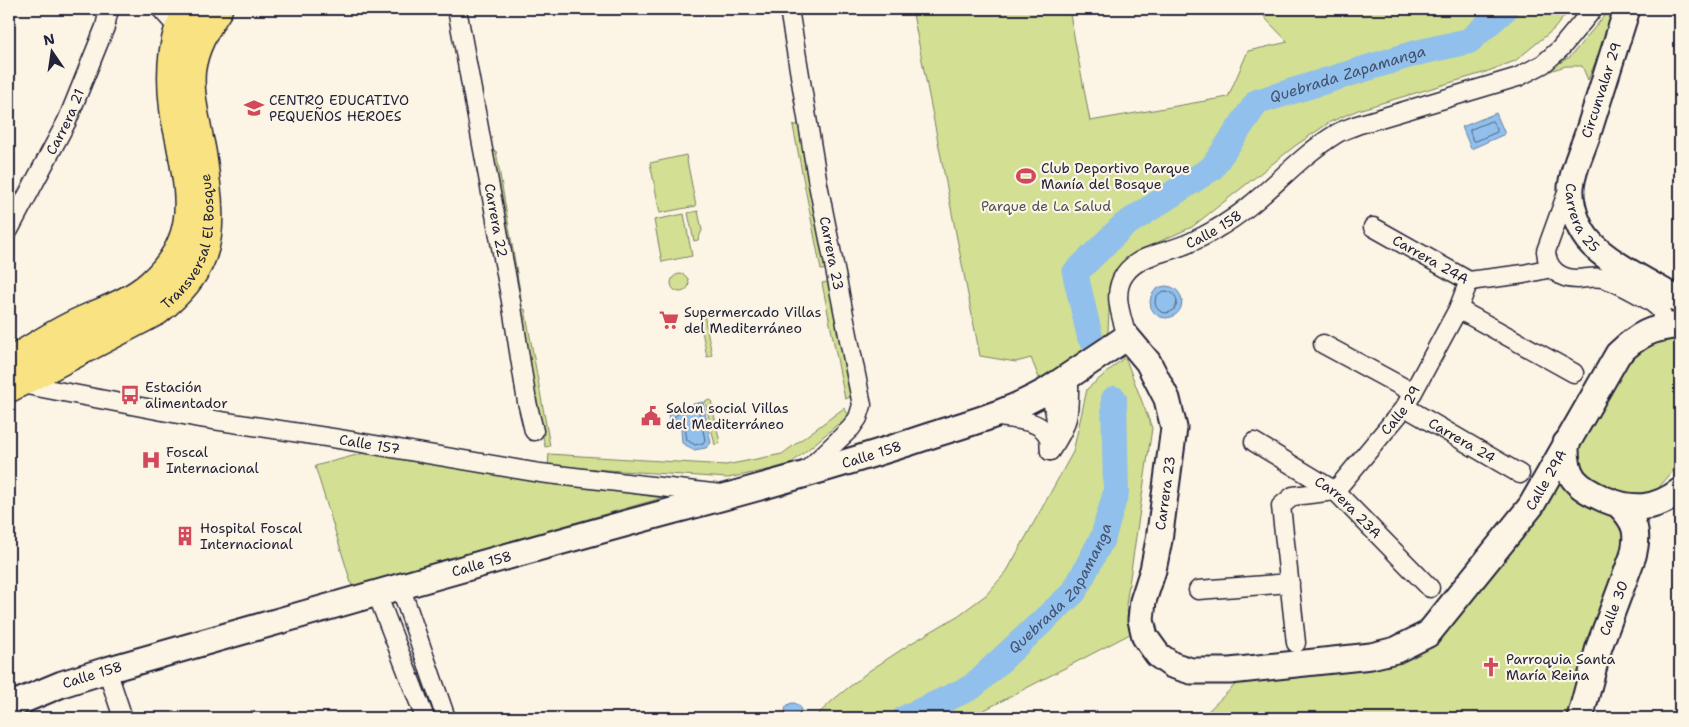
<svg xmlns="http://www.w3.org/2000/svg" width="1689" height="727" font-family="'Shantell Sans',sans-serif">
<style>
.green{fill:#d3df92;stroke:#7a8066}
.water{fill:#91c0ec;stroke:#6581a5}
.lines{fill:none;stroke-linecap:round;stroke-linejoin:round}
.shore{stroke:#4e6182;stroke-width:1}
.river{stroke:#91c0ec;stroke-width:26}
.street-casing{stroke:#22223b;stroke-width:21}
.secondary-casing{stroke:#22223b;stroke-width:29}
.primary-casing{stroke:#22223b;stroke-width:31}
.street{stroke:#fcf5e5;stroke-width:18}
.secondary{stroke:#fcf5e5;stroke-width:25}
.primary{stroke:#f8e281;stroke-width:28}
.labels{text-anchor:middle;stroke-width:4.5;stroke-linejoin:round;paint-order:stroke}
.street-label{font-size:14px;fill:#22223b;stroke:#fcf5e5}
.poi-label{font-size:14px;fill:#22223b;stroke:#fcf5e5;text-anchor:start}
.park-label{font-size:14px;fill:#4e5151;stroke:#fcf5e5}
.water-label{font-size:15px;font-style:italic;fill:#435170;stroke:#fcf5e5}
</style>
<rect width="100%" height="100%" fill="#fcf5e5"/>
<filter id="ink" filterUnits="userSpaceOnUse"><feTurbulence type="fractalNoise" baseFrequency=".02" numOctaves="2"/><feDisplacementMap in="SourceGraphic" scale="10" xChannelSelector="R" yChannelSelector="G"/><feConvolveMatrix kernelMatrix="1 2 1 2 8 2 1 2 1" color-interpolation-filters="sRGB"/></filter>
<g filter="url(#ink)">
<g class="green">
<polygon points="912,9 1069,9 1090,121 1228,97 1248,51 1288,42 1265,18 1263,9 1435,9 1434,11 1444,9 1570,9 1554,29 1515,61 1483,73 1358,110 1330,122 1295,146 1192,227 1136,252 1123,262 1114,275 1110,289 1108,331 1106,336 1075,361 1039,378 1031,358 1016,362 980,356"/>
<polygon points="1610,9 1617,9 1588,80 1582,66 1566,66 1536,75 1570,57"/>
<polygon points="799,124 827,269 821,270 793,126"/>
<polygon points="496,151 521,297 516,299 490,152"/>
<polygon points="686,155 696,206 660,213 650,163"/>
<polygon points="698,211 702,230 698,240 694,241 688,213"/>
<polygon points="684,214 692,256 662,262 654,220"/>
<circle cx="680" cy="283" r="9"/>
<polygon points="828,282 851,397 845,399 822,283"/>
<polygon points="519,309 525,309 550,446 545,447"/>
<polygon points="704,314 712,355 707,357 699,315"/>
<polygon points="1657,334 1680,338 1680,463 1655,492 1629,531 1583,652 1569,718 1201,718 1239,681 1434,640 1456,620 1519,538 1623,357"/>
<polygon points="1125,357 1152,428 1126,605 1132,633 969,718 814,718 833,700 869,671 910,644 959,615 986,595 1007,571 1073,452 1087,389"/>
<polygon points="711,400 720,443 715,445 705,401"/>
<polygon points="844,408 849,415 788,466 728,478 548,466 549,454 726,465 782,454"/>
<polygon points="364,453 662,498 352,586 315,466"/>
</g>
<g class="water">
<polygon points="1496,113 1505,134 1471,149 1462,127"/>
<circle cx="1166" cy="302" r="16"/>
<polygon points="703,402 711,443 706,448 694,450 682,443 681,429 670,427 668,414 678,407"/>
<circle cx="793" cy="711" r="8"/>
</g>
<g class="lines">
<g class="shore">
<polygon points="1492,121 1497,129 1497,132 1476,141 1473,141 1470,132 1470,130"/>
<circle cx="1166" cy="302" r="11"/>
<polygon points="697,408 699,410 705,440 703,443 695,445 687,440 685,427 675,423 674,417 680,412"/>
</g>
<g class="river">
<path id="s1" d="M1090,337L1075,273L1123,226L1212,168L1257,102L1416,53L1469,41L1505,9"/>
<path id="s2" d="M905,718L972,687L1074,592L1103,537L1116,492L1114,399"/>
</g>
<defs>
<g id="street">
<polyline points="161,9 179,29"/>
<path id="s3" d="M457,9L511,301L527,402L534,431"/>
<path id="s4" d="M789,9L818,184L862,405L858,418L851,428L804,473"/>
<path d="M1568,190L1546,251C1547,269 1560,279 1577,279C1585,279 1593,276 1601,278C1612,280 1658,302 1661,312C1663,317 1661,322 1659,327"/>
<path id="s5" d="M1373,227L1469,281L1524,274L1551,268"/>
<path id="s6" d="M9,230L67,121L105,27L109,9"/>
<polyline points="1458,309 1574,373"/>
<path id="s7" d="M1127,337C1122,317 1111,293 1125,274C1139,254 1168,253 1189,243C1198,239 1208,234 1216,229C1261,204 1292,161 1336,134C1342,130 1350,128 1357,125L1518,77L1543,64L1560,49L1593,9"/>
<polyline points="1323,344 1412,392"/>
<path id="s8" d="M16,383L194,417L339,439L540,473L721,494"/>
<path d="M1048,390C1054,406 1059,422 1054,439"/>
<path id="s9" d="M1405,407L1520,474"/>
<path d="M991,416C1008,419 1043,418 1049,439C1050,443 1049,448 1050,451"/>
<path id="s10" d="M1254,442L1335,491L1430,588"/>
<path d="M1050,451C1071,422 1069,412 1069,377"/>
<polyline points="400,586 446,718"/>
<polyline points="1198,590 1290,583"/>
<polyline points="377,594 425,718"/>
<path id="s11" d="M1296,643L1281,506L1293,496L1335,491L1405,407L1458,309L1469,281"/>
<polyline points="107,670 123,718"/>
</g>
<g id="secondary">
<path id="s12" d="M1627,9C1614,50 1601,91 1588,133C1582,151 1573,168 1571,187C1570,205 1577,226 1588,240C1607,263 1654,285 1680,301"/>
<path d="M1566,443C1565,477 1575,486 1604,499C1632,511 1655,510 1680,491"/>
<path id="s13" d="M9,706L62,684L107,670C294,617 480,563 668,512C755,489 843,465 929,436C969,423 1011,412 1048,390L1127,337L1148,362L1167,399L1174,428L1159,540L1153,570L1143,601L1141,620L1145,637L1158,655L1172,665L1191,671H1230L1371,656L1396,650L1428,634L1531,506L1618,354C1639,334 1651,328 1680,325"/>
<path id="s14" d="M1580,718L1599,647L1633,556C1639,533 1636,522 1619,505"/>
</g>
<g id="primary">
<path d="M9,363C29,350 49,337 71,326C97,313 129,304 151,284C198,242 192,202 181,145C179,133 175,120 174,108C171,83 171,53 179,29C182,22 186,15 190,9"/>
<path id="s15" d="M9,388L157,311C204,274 214,242 206,184C204,169 203,154 199,139C195,116 189,94 191,71C194,47 205,29 218,9"/>
</g>
</defs>
<use href="#street" class="street-casing"/>
<use href="#secondary" class="secondary-casing"/>
<use href="#primary" class="primary-casing"/>
<use href="#street" class="street"/>
<use href="#secondary" class="secondary"/>
<use href="#primary" class="primary"/>
</g>
</g>
<defs>
<symbol id="school-bare" viewBox="-9 -9 18 18"><path d="M0-5L7-2L0 1L-7-2ZM-4 1L0 2.5L4 1V4Q0 6-4 4Z" fill="#d1495b" stroke="#fcf5e5" stroke-width="2.5" paint-order="stroke"/></symbol>
<symbol id="stadium-bare" viewBox="-9 -9 18 18"><path d="M0-5a6.5 5 0 1 0 0 10a6.5 5 0 1 0 0-10ZM-3.5-1.8h7v3.6h-7Z" fill="#d1495b" stroke="#fcf5e5" stroke-width="2.5" paint-order="stroke"/></symbol>
<symbol id="supermarket-bare" viewBox="-9 -9 18 18"><path d="M-6-5.5h2.5l.6 2H6L4.5 2H-2.5L-4.4-4H-6ZM-1.5 3.2a1.3 1.3 0 1 0 .1 0ZM3 3.2a1.3 1.3 0 1 0 .1 0Z" fill="#d1495b" stroke="#fcf5e5" stroke-width="2.5" paint-order="stroke"/></symbol>
<symbol id="bus-bare" viewBox="-9 -9 18 18"><path d="M-5-6H5V4H4V6H2V4H-2V6H-4V4H-5ZM-3.5-4V0h7V-4ZM-3.5 1.2v1.5H-2V1.2ZM2 1.2v1.5H3.5V1.2Z" fill="#d1495b" stroke="#fcf5e5" stroke-width="2.5" paint-order="stroke"/></symbol>
<symbol id="civic-bare" viewBox="-9 -9 18 18"><path d="M-.6-6.5H3V-4.5H.6V-3L4-1V1h2V6H-6V1h2V-1L-.6-3ZM-1.2 2.5V6h2.4V2.5Z" fill="#d1495b" stroke="#fcf5e5" stroke-width="2.5" paint-order="stroke"/></symbol>
<symbol id="hospital-bare" viewBox="-9 -9 18 18"><path d="M-5-5h3v3.5h4V-5h3V5h-3V1.5h-4V5h-3Z" fill="#d1495b" stroke="#fcf5e5" stroke-width="2.5" paint-order="stroke"/></symbol>
<symbol id="building-bare" viewBox="-9 -9 18 18"><path d="M-4-6H4V6H1V3H-1V6H-4ZM-2.5-4.3h1.7v1.8h-1.7ZM.8-4.3h1.7v1.8H.8ZM-2.5-1h1.7V.8h-1.7ZM.8-1h1.7V.8H.8Z" fill="#d1495b" stroke="#fcf5e5" stroke-width="2.5" paint-order="stroke"/></symbol>
<symbol id="church-bare" viewBox="-9 -9 18 18"><path d="M-1.2-6h2.4v3.5h3.3v2.4h-3.3V6h-2.4V-.1h-3.3v-2.4h3.3Z" fill="#d1495b" stroke="#fcf5e5" stroke-width="2.5" paint-order="stroke"/></symbol>
</defs>
<g fill-rule="evenodd">
<use href="#school-bare" x="240" y="94" width="28" height="28"/>
<use href="#stadium-bare" x="1012" y="162" width="28" height="28"/>
<use href="#supermarket-bare" x="655" y="306" width="28" height="28"/>
<use href="#bus-bare" x="116" y="381" width="28" height="28"/>
<use href="#civic-bare" x="637" y="402" width="28" height="28"/>
<use href="#hospital-bare" x="137" y="446" width="28" height="28"/>
<use href="#building-bare" x="171" y="522" width="28" height="28"/>
<use href="#church-bare" x="1477" y="653" width="28" height="28"/>
</g>
<g class="labels">
<g class="street-label">
<text transform="translate(1601 90) rotate(-72)" y="5">Circunvalar 29</text>
<text dy="5" stroke="none"><textPath href="#s6" startOffset="122">Carrera 21</textPath></text>
<text dy="5" stroke="none"><textPath href="#s12" startOffset="220">Carrera 25</textPath></text>
<text dy="5" stroke="none"><textPath href="#s3" startOffset="215">Carrera 22</textPath></text>
<text dy="5" stroke="none"><textPath href="#s7" startOffset="166">Calle 158</textPath></text>
<text dy="5" stroke="none"><textPath href="#s15" startOffset="248">Transversal El Bosque</textPath></text>
<text dy="5" stroke="none"><textPath href="#s4" startOffset="248">Carrera 23</textPath></text>
<text dy="5" stroke="none"><textPath href="#s5" startOffset="66">Carrera 24A</textPath></text>
<text dy="5" stroke="none"><textPath href="#s11" startOffset="300">Calle 29</textPath></text>
<text dy="5" stroke="none"><textPath href="#s9" startOffset="66">Carrera 24</textPath></text>
<text dy="5" stroke="none"><textPath href="#s8" startOffset="359">Calle 157</textPath></text>
<text dy="5" stroke="none"><textPath href="#s13" startOffset="899">Calle 158</textPath></text>
<text dy="5" stroke="none"><textPath href="#s13" startOffset="1995">Calle 29A</textPath></text>
<text transform="translate(1165 493) rotate(-82)" y="5">Carrera 23</text>
<text dy="5" stroke="none"><textPath href="#s10" startOffset="115">Carrera 23A</textPath></text>
<text dy="5" stroke="none"><textPath href="#s13" startOffset="494">Calle 158</textPath></text>
<text dy="5" stroke="none"><textPath href="#s14" startOffset="115">Calle 30</textPath></text>
<text dy="5" stroke="none"><textPath href="#s13" startOffset="89">Calle 158</textPath></text>
</g>
<g class="poi-label">
<text x="269" y="105">CENTRO EDUCATIVO<tspan x="269" dy="16">PEQUEÑOS HEROES</tspan></text>
<text x="1041" y="173">Club Deportivo Parque<tspan x="1041" dy="16">Manía del Bosque</tspan></text>
<text x="684" y="317">Supermercado Villas<tspan x="684" dy="16">del Mediterráneo</tspan></text>
<text x="145" y="392">Estación<tspan x="145" dy="16">alimentador</tspan></text>
<text x="666" y="413">Salon social Villas<tspan x="666" dy="16">del Mediterráneo</tspan></text>
<text x="166" y="457">Foscal<tspan x="166" dy="16">Internacional</tspan></text>
<text x="200" y="533">Hospital Foscal<tspan x="200" dy="16">Internacional</tspan></text>
<text x="1506" y="664">Parroquia Santa<tspan x="1506" dy="16">María Reina</tspan></text>
</g>
<g class="park-label">
<text x="1046" y="211">Parque de La Salud</text>
</g>
<g class="water-label">
<text dy="5" stroke="none"><textPath href="#s1" startOffset="414">Quebrada Zapamanga</textPath></text>
<text dy="5" stroke="none"><textPath href="#s2" startOffset="208">Quebrada Zapamanga</textPath></text>
</g>
</g>
<rect width="1689" height="727" fill="none" stroke="#fcf5e5" stroke-width="30"/>
<rect x="15" y="15" width="1659" height="697" fill="none" stroke="#22223b" stroke-width="2" filter="url(#ink)"/>
<g transform="translate(52 52) rotate(347)" stroke="#fcf5e5" stroke-width="4" paint-order="stroke">
<path d="M0-4L9 19L0 12L-9 19Z" fill="#22223b"/>
<text y="-8" font-size="14" font-weight="bold" text-anchor="middle" fill="#22223b">N</text>
</g>
</svg>
